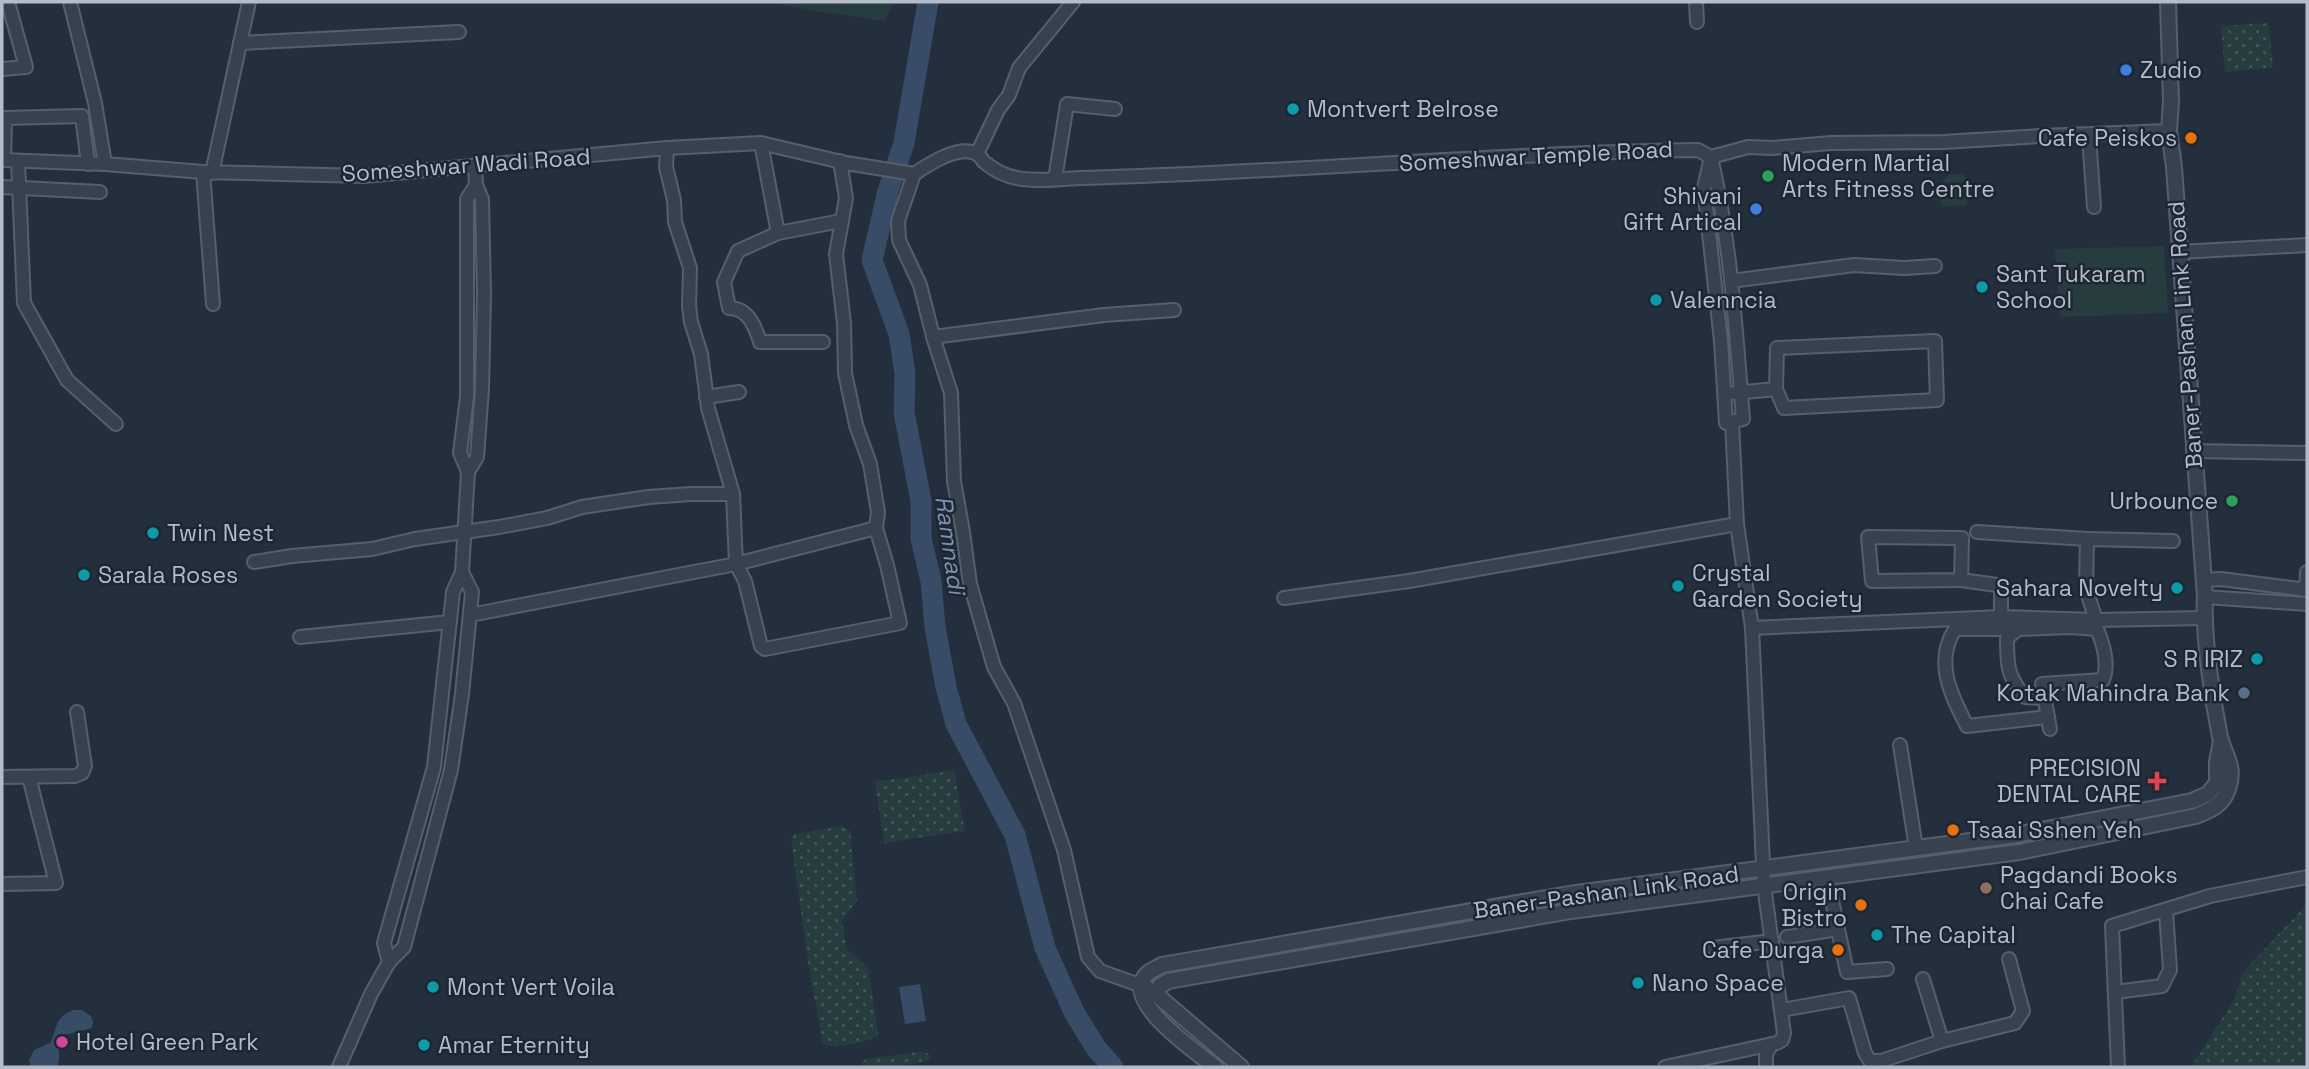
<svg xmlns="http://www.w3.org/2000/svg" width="2309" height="1069" font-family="'Space Grotesk',sans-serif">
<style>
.grass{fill:url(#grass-dots)}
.park{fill:#263c3f}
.water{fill:#394c67}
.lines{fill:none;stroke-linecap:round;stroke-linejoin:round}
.river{stroke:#394c67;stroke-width:21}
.minor-casing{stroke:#565f6c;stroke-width:16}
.tertiary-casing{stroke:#565f6c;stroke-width:18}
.minor{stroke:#38414e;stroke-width:12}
.tertiary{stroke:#38414e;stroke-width:14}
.shop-dot{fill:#3f7fe0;stroke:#1d2633;stroke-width:2.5}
.culture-dot{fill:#0f9aa8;stroke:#1d2633;stroke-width:2.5}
.food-dot{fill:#e8710a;stroke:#1d2633;stroke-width:2.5}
.leisure-dot{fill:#2e9e5b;stroke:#1d2633;stroke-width:2.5}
.service-dot{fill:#5c6f8a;stroke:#1d2633;stroke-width:2.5}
.health-dot{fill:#e0444e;stroke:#1d2633;stroke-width:2.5}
.education-dot{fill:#8d6e63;stroke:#1d2633;stroke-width:2.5}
.hotel-dot{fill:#d1479c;stroke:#1d2633;stroke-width:2.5}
.labels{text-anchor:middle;stroke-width:5;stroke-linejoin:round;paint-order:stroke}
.poi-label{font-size:23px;fill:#b4bcc9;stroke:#1d2633;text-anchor:start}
.street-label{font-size:23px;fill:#b4bcc9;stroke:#1d2633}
.water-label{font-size:24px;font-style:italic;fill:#7c92b1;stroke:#1d2633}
</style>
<defs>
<pattern id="grass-dots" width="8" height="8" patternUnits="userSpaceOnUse" patternTransform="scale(1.75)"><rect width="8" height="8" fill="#263c3f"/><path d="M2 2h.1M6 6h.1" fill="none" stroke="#435659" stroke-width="1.8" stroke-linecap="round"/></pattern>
</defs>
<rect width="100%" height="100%" fill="#242f3e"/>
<g class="grass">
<polygon points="2269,23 2273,68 2225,72 2221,26"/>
<polygon points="954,770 965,831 884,843 875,782"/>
<path d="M841,826L850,831L857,900L842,922L847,949L868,967L878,1034C868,1044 837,1049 823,1044L808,962L791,839L794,834Z"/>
<polygon points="2307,904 2307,1067 2191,1067 2232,1003 2239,987 2240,978 2246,969"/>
<polygon points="920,1052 927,1053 930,1056 929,1061 894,1067 861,1066 862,1061 867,1059"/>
</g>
<g class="park">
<polygon points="769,2 895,2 884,21 816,11"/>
<polygon points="1965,173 1967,205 1942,207 1939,185 1949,175"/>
<polygon points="2164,246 2168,313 2060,317 2055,249"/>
</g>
<g class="water">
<polygon points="920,984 926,1021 905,1024 899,987"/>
<path d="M73,1010H82L91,1016L93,1022L92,1028L64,1035C55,1049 62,1055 57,1067H31L29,1060L34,1050L50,1043C58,1027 54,1018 73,1010Z"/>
</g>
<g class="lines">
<polyline class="river" points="928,2 904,143 888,191 872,260 899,334 905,373 904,412 921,501 921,538 931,581 935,627 946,687 956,724 1015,835 1045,948 1074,1012 1096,1048 1113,1067"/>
<defs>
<g id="minor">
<polyline points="70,2 95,103 105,164"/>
<polyline points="1696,2 1697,22"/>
<polyline points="240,43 459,32"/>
<polyline points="2,69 26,67 8,2"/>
<polyline points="2089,136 2094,207"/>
<polyline points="761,143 778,233"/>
<polyline points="667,148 666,167 674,200 675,222 690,268 689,306 691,322 701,354 708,408 733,494"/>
<polyline points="977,154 998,110 1009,95 1019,68 1073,2"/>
<path d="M1711,157C1731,243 1736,332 1743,419L1726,423L1721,341L1704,188Z"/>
<polyline points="2,160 105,164 203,172 364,176 667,148 761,143 846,163 914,174"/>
<polyline points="4,160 5,118 82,116 88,164"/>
<polyline points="18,161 24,303 67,380 116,424"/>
<polyline points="203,172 213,304"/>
<polyline points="212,173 249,2"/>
<path d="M914,174C929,164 959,144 977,154C980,156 982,159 984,162C994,170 1004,176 1017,178C1037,182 1060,179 1080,178C1286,173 1492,153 1698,150L1711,157L1748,147L1772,148L1831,143L1943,142L2041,136L2169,131"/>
<polyline points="914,174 898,221 899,240 920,285 934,340 951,393 954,481 963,532 970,584 994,667 1014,703 1064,850 1088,957 1100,971 1148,988"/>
<polyline points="1055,179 1067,104 1115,109"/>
<polyline points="2,187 100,192"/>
<polyline points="2179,252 2307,245"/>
<polyline points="1731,281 1854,265 1904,268 1935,266"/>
<polyline points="933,337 1104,315 1174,310"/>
<polygon points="1935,341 1937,400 1784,408 1776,389 1777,348"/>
<path d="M823,342H760C755,326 748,308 729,308L724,282L738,251L778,233L841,221"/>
<polyline points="1734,393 1776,389"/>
<polyline points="706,397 739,392"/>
<polyline points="2193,451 2307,453"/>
<polyline points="468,472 460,453 467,397 467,199 476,185"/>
<polyline points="1977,532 2087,539 2086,589 2096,620"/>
<polygon points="1868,537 1962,538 1961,580 1872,581"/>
<polyline points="2087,539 2173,541"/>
<polyline points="254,562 292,556 372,549 415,539 499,527 547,518 582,507 649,497 691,494 733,494 736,564 876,528"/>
<polygon points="462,572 472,592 462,694 451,770 404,947 389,962 384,943 434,767 453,592"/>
<polyline points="462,572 468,472 477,457 482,389 484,294 482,199 476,185 475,165"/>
<polyline points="1961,580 1997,585 2001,590 2001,617"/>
<polyline points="2204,580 2221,579 2307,590"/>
<polyline points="2306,590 2307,572"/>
<polyline points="2205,597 2307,604"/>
<polyline points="1284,598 1409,581 1737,524"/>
<polyline points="470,615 736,564 745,581 761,646 765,649 900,623 887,565 876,528 878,512 870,464 856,425 845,373 844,323 836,254 846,198 840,161"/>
<polyline points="1752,628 2001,617 2096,620 2204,618"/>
<path d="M2018,629H1955C1934,662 1951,695 1967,726L2048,717"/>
<polyline points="300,637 450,622"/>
<path d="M2044,698L2025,697C2007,676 2007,665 2007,638L2018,629L2070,627L2097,629C2103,643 2109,664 2103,680L2042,684L2050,729"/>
<polyline points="1900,745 1916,848"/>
<polyline points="2,777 75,776 82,773 85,766 77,712"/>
<polyline points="1827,877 1847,972 1887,969"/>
<polyline points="2,884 56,883 29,777"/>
<polyline points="1787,937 1838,929"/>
<polyline points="1713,948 1772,941"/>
<polyline points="1923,979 1942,1041 2015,1023 2023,1011 2009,959"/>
<polyline points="2115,992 2162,986 2170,970 2166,911"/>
<polyline points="1782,1010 1849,998 1865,1053 1870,1061 1881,1061 1942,1041"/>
<polyline points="339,1067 371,994 389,962"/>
<polyline points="1665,1067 1777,1043 1782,1040 1784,1033 1764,885 1752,628 1737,524 1732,422"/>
<polyline points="1766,1067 1766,1054 1772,1044"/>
<polyline points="2118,1067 2112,926 2210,896 2307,877"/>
</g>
<g id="tertiary">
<path d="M1215,1067C1197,1052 1118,1000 1148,973C1151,970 1158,968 1162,965L1569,894L2016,835L2161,807L2192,801L2208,794L2217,783V762L2221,741"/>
<path d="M1241,1067L1158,996L1156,992L1160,986L1168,981L1571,911L2019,852L2196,816C2211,810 2223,805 2228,789C2236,767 2225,756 2220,737C2212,697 2203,637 2205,597L2174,167L2169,131L2171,101L2168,2"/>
</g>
</defs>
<use href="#minor" class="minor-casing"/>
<use href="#tertiary" class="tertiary-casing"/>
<use href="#minor" class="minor"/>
<use href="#tertiary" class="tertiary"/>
</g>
<g class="shop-dot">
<circle cx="2126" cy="70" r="7"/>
<circle cx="1756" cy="209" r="7"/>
</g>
<g class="culture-dot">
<circle cx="1293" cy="109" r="7"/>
<circle cx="1982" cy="287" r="7"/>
<circle cx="1656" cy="300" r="7"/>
<circle cx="153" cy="533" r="7"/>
<circle cx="84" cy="575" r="7"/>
<circle cx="1678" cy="586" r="7"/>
<circle cx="2177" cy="588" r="7"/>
<circle cx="2257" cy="659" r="7"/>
<circle cx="1877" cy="935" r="7"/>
<circle cx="1638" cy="983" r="7"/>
<circle cx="433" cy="987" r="7"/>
<circle cx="424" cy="1045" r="7"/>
</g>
<g class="food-dot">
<circle cx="2191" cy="138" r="7"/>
<circle cx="1953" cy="830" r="7"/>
<circle cx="1861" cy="905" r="7"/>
<circle cx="1838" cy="950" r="7"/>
</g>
<g class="leisure-dot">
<circle cx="1768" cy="176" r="7"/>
<circle cx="2232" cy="501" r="7"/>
</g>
<circle class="service-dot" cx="2244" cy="693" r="7"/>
<path class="health-dot" d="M2153.5 770.5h7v7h7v7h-7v7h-7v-7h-7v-7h7z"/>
<circle class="education-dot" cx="1986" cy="888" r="7"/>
<circle class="hotel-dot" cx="62" cy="1042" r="7"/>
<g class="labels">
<g class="poi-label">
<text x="2140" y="78">Zudio</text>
<text x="1307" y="117">Montvert Belrose</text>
<text x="2177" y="146" text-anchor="end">Cafe Peiskos</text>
<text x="1782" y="171">Modern Martial<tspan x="1782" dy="26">Arts Fitness Centre</tspan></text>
<text x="1742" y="204" text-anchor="end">Shivani<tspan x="1742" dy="26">Gift Artical</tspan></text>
<text x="1996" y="282">Sant Tukaram<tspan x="1996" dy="26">School</tspan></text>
<text x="1670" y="308">Valenncia</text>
<text x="2218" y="509" text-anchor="end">Urbounce</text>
<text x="167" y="541">Twin Nest</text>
<text x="1692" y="581">Crystal<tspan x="1692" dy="26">Garden Society</tspan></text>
<text x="98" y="583">Sarala Roses</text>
<text x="2163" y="596" text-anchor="end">Sahara Novelty</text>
<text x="2243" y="667" text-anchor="end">S R IRIZ</text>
<text x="2230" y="701" text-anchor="end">Kotak Mahindra Bank</text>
<text x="2141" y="776" text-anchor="end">PRECISION<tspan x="2141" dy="26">DENTAL CARE</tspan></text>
<text x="1967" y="838">Tsaai Sshen Yeh</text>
<text x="2000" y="883">Pagdandi Books<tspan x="2000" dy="26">Chai Cafe</tspan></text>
<text x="1847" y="900" text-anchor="end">Origin<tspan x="1847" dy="26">Bistro</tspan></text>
<text x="1891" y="943">The Capital</text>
<text x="1824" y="958" text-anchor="end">Cafe Durga</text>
<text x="1652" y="991">Nano Space</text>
<text x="447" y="995">Mont Vert Voila</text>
<text x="76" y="1050">Hotel Green Park</text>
<text x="438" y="1053">Amar Eternity</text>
</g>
<g class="street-label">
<text transform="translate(1536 156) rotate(-3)" y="8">Someshwar Temple Road</text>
<text transform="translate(466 165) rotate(-4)" y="8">Someshwar Wadi Road</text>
<text transform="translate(2185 335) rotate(-94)" y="8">Baner-Pashan Link Road</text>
<text transform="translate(1606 892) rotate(-8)" y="8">Baner-Pashan Link Road</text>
</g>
<g class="water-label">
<text transform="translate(950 545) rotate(82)" y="8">Ramnadi</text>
</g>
</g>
<rect width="2309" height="1069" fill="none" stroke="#b4bcc9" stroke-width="7"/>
</svg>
